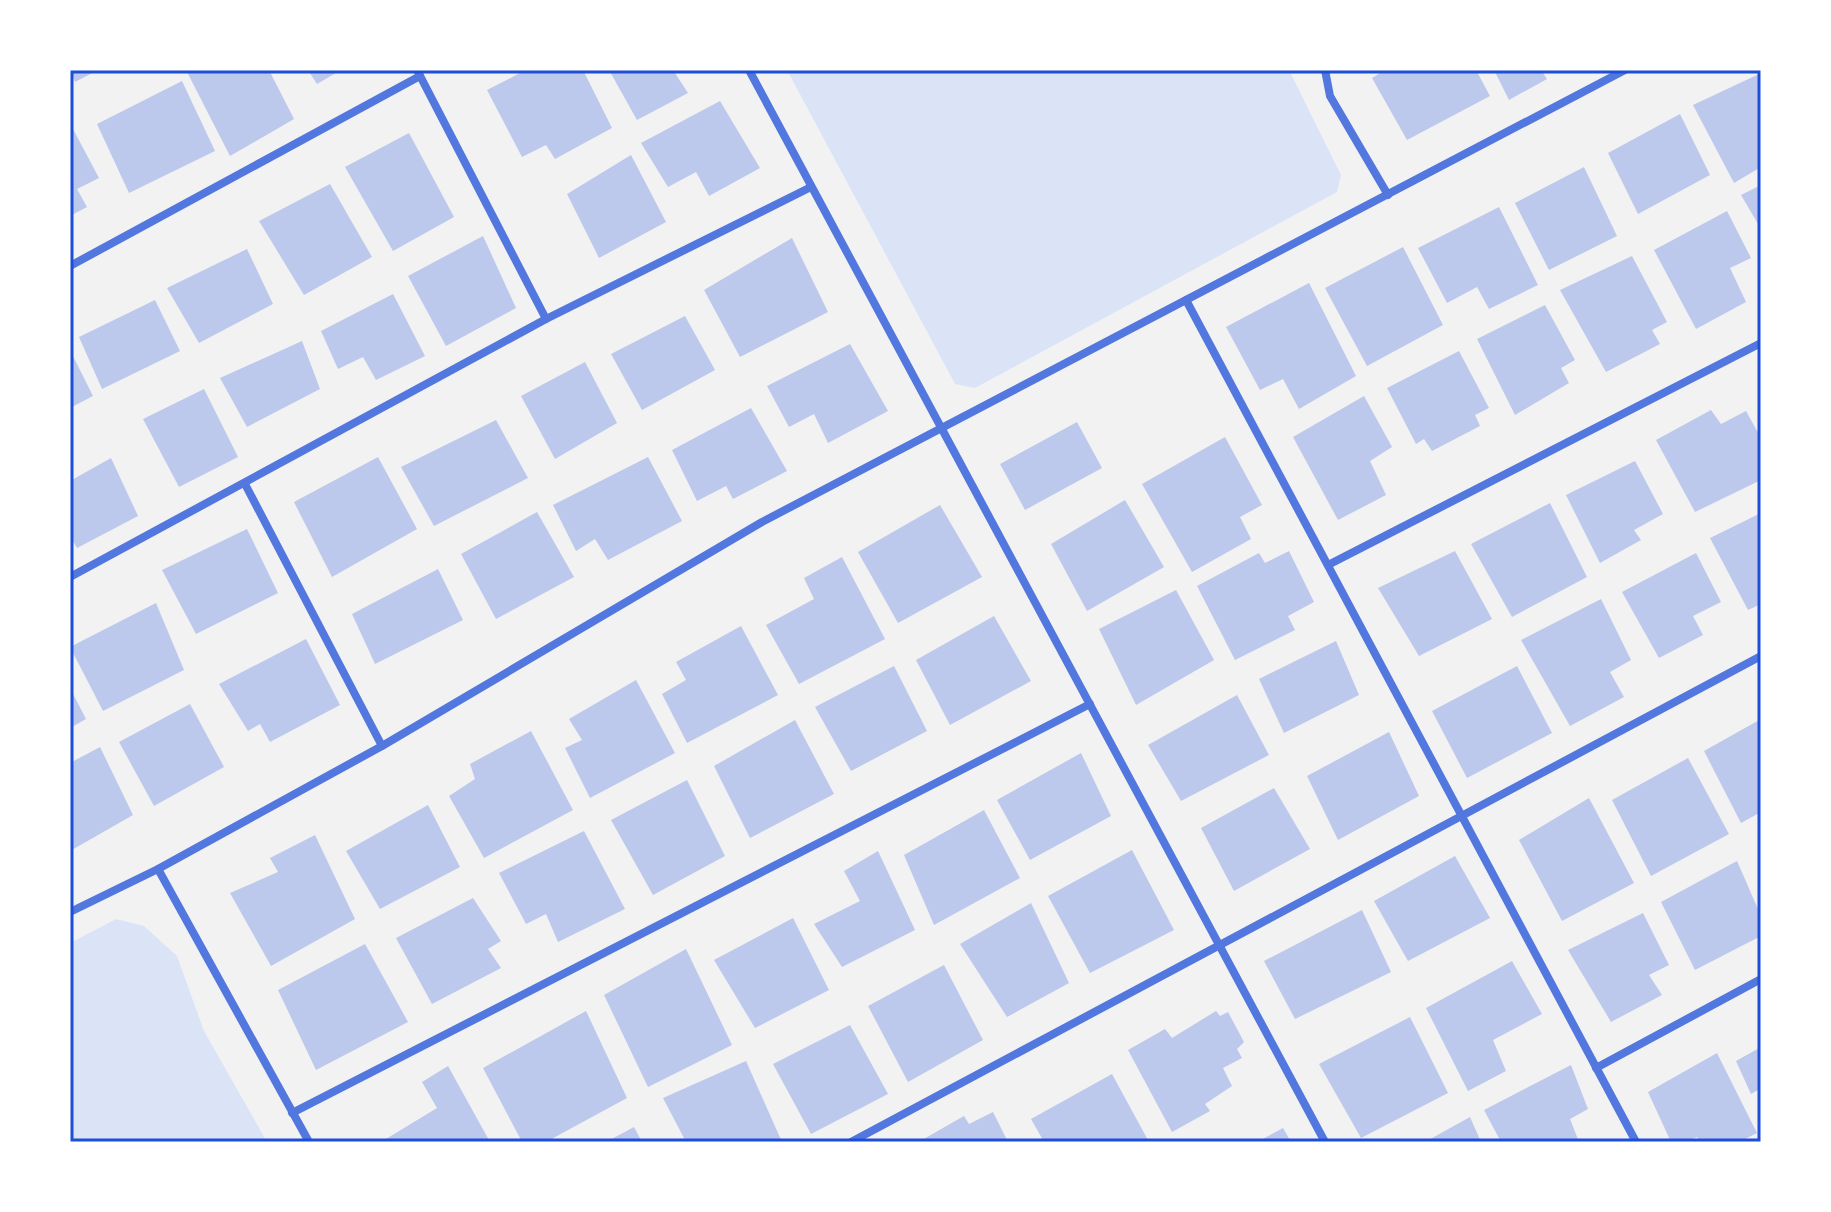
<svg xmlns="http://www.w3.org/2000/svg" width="1831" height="1212" font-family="Arial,sans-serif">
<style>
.green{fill:#dbe4f7}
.building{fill:#bdc9ec}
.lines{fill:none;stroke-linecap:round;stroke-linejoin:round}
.minor{stroke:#5277de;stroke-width:8}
.neatline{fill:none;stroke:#1d4ed8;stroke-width:3}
</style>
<rect width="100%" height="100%" fill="#f2f2f2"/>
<g class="green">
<polygon points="787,70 1289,70 1341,175 1337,192 975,388 955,384"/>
<polygon points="116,919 144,926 177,956 204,1031 267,1142 70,1142 70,943"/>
</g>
<g class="building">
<polygon points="70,70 98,70 75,82"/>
<polygon points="186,70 269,70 294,119 230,156"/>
<polygon points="308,70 341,70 317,84"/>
<polygon points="526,70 583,70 612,128 555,159 546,145 522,157 487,90"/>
<polygon points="609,70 673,70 688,93 637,120"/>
<polygon points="1385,70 1476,70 1490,96 1407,140 1372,78"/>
<polygon points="1494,70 1541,70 1547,79 1509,100"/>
<polygon points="1759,74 1761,78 1761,167 1734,183 1693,105"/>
<polygon points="182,81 215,151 129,193 97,124"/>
<polygon points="720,101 760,168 709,196 696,172 668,187 641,143"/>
<polygon points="1680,114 1710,175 1638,214 1608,153"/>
<polygon points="73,129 99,178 77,189 87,207 70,216 70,130"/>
<polygon points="409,133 454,217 393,251 345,167"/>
<polygon points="631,155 666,222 599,258 567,194"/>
<polygon points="1584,167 1617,236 1549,270 1515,203"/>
<polygon points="330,184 372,257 304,295 259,221"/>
<polygon points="1761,185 1761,229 1741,195"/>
<polygon points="1499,207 1538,285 1489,309 1477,287 1447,303 1418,248"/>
<polygon points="1727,211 1751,258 1730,268 1746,302 1696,329 1654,250"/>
<polygon points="483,236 516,308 446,346 408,276"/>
<polygon points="792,238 828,312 740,357 704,290"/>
<polygon points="1403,247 1443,325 1367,366 1325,288"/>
<polygon points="247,249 273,304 199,343 167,288"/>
<polygon points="1632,256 1667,322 1652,330 1660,344 1606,372 1560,290"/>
<polygon points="1309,283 1356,376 1299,409 1283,379 1260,390 1226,327"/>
<polygon points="393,294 425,356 376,380 363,357 338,369 321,331"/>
<polygon points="155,300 180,351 102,389 79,337"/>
<polygon points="1545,305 1575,360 1561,368 1569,383 1515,415 1477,339"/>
<polygon points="685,316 715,370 642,410 611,354"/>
<polygon points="302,341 320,389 247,427 220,378"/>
<polygon points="850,344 888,411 828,443 814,414 789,427 767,386"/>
<polygon points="70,350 93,396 70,408"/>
<polygon points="1459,351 1489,408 1475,415 1480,426 1432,451 1424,439 1416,444 1387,388"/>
<polygon points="585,362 617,423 555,459 521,396"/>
<polygon points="204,389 238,457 179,487 143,419"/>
<polygon points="1364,396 1392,447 1370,461 1386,495 1338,520 1293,437"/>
<polygon points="751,408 787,471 733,499 726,486 697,501 672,450"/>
<polygon points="1711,410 1721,424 1746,411 1761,438 1761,480 1695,512 1656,440"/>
<polygon points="496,420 528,478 434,526 401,467"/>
<polygon points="1077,422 1102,468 1025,510 1000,464"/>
<polygon points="1225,437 1262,505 1240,517 1251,539 1192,572 1142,484"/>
<polygon points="378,457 417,529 332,577 294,502"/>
<polygon points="648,457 682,521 608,560 595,539 576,551 553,505"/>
<polygon points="111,458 138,516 77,548 70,536 70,481"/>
<polygon points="1635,461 1663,514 1634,530 1641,540 1600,563 1566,495"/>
<polygon points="1125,500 1164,567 1087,611 1051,544"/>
<polygon points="1550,503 1587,577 1512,617 1471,544"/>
<polygon points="940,505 982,577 898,623 858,552"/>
<polygon points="537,512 574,577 496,619 461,554"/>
<polygon points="1761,513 1761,604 1748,610 1710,538"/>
<polygon points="247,529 278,593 196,634 162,570"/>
<polygon points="1289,551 1314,602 1288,616 1295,630 1235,660 1197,586 1259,553 1265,563"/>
<polygon points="1455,551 1492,619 1419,656 1378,588"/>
<polygon points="1696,553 1721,602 1693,616 1703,635 1659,658 1622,592"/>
<polygon points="842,557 885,639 799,684 766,625 814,599 804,578"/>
<polygon points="438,569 463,620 375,664 352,614"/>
<polygon points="1176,590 1214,660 1136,705 1099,629"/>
<polygon points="1601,599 1631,660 1610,672 1624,697 1570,726 1521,640"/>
<polygon points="156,603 184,670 103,711 70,647"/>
<polygon points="994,616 1031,681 950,725 916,660"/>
<polygon points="741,626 778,695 687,743 662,694 686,680 676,662"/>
<polygon points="306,639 340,705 270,742 260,724 248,731 219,684"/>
<polygon points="1336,641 1359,695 1284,733 1259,679"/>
<polygon points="894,666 927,731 851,771 815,707"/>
<polygon points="1517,666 1552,733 1467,778 1432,711"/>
<polygon points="636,680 675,753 590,798 565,748 582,740 569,719"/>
<polygon points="70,688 86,719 70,728"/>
<polygon points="1237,695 1269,755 1181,801 1148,745"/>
<polygon points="190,704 224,767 154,806 119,742"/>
<polygon points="1761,719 1761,812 1741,823 1704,751"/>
<polygon points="795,720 834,794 750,838 714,766"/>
<polygon points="531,731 573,810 484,858 449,796 475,779 470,764"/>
<polygon points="1389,732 1419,796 1338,840 1307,776"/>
<polygon points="100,747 133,815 70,851 70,763"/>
<polygon points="1081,753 1111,816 1030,860 997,800"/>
<polygon points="1688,758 1729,834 1651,876 1612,800"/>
<polygon points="687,780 725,856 653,895 611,820"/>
<polygon points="1274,788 1310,849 1234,891 1201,828"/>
<polygon points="1589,798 1634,883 1562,921 1519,840"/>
<polygon points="428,805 460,867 380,909 346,851"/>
<polygon points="984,810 1020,878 934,925 904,855"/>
<polygon points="584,831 625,909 558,942 546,914 526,924 499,873"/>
<polygon points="315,835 355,919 271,966 230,893 278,872 270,858"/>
<polygon points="1132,850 1174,930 1090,973 1048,896"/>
<polygon points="878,851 915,930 842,967 814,924 860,901 844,871"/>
<polygon points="1455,856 1490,918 1408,961 1374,901"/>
<polygon points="1737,861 1761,916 1761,936 1695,970 1661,902"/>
<polygon points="473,898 501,941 488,949 501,968 432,1004 396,938"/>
<polygon points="1031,903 1069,983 1007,1017 960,944"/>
<polygon points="1362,910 1391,972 1295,1019 1264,961"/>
<polygon points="1643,913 1669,965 1649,975 1662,995 1611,1022 1568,950"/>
<polygon points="793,918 829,990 755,1028 714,960"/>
<polygon points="365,944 408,1022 316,1070 278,990"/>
<polygon points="686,949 732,1045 648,1087 604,995"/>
<polygon points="1512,961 1542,1014 1493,1040 1506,1071 1468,1091 1426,1008"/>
<polygon points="944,965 983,1040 908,1082 868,1006"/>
<polygon points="586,1011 627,1098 546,1142 522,1142 483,1068"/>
<polygon points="1216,1011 1220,1016 1228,1012 1244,1042 1237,1049 1242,1058 1223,1068 1232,1086 1205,1104 1210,1111 1172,1132 1128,1050 1165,1029 1172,1038"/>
<polygon points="1410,1017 1448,1093 1361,1138 1319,1064"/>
<polygon points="850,1025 888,1094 811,1134 773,1064"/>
<polygon points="1761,1047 1761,1095 1758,1090 1751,1094 1736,1061"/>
<polygon points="1717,1053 1757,1133 1739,1142 1700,1142 1697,1137 1685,1142 1671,1142 1648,1092"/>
<polygon points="746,1061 782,1142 686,1142 663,1098"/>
<polygon points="1571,1065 1588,1109 1570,1119 1579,1142 1501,1142 1484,1110"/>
<polygon points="448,1066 490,1142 381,1142 437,1108 422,1082"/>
<polygon points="1112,1074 1149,1142 1044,1142 1031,1119"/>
<polygon points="993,1112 1008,1142 924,1142 922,1140 964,1116 969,1124"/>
<polygon points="1470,1117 1481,1142 1425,1142"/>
<polygon points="634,1127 642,1142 606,1142"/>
<polygon points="1283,1128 1291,1142 1257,1142"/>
</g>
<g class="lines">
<g class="minor">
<polyline points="417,70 546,319"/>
<polyline points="749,70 1325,1142"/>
<polyline points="1325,70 1330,96 1388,195"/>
<polyline points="70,266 420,76"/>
<polyline points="1186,300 1636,1142"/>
<polyline points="245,484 382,746"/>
<polyline points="1328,565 1761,343"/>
<polyline points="70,577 546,319 811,187"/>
<polyline points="158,869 309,1142"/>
<polyline points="70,912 158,869 382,746 762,522 1625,70"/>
<polyline points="1596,1068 1761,979"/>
<polyline points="292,1113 1090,704"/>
<polyline points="851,1142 1761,656"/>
</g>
</g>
<rect width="1831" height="1212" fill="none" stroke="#ffffff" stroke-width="144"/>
<rect x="72" y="72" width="1687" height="1068" class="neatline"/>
</svg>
